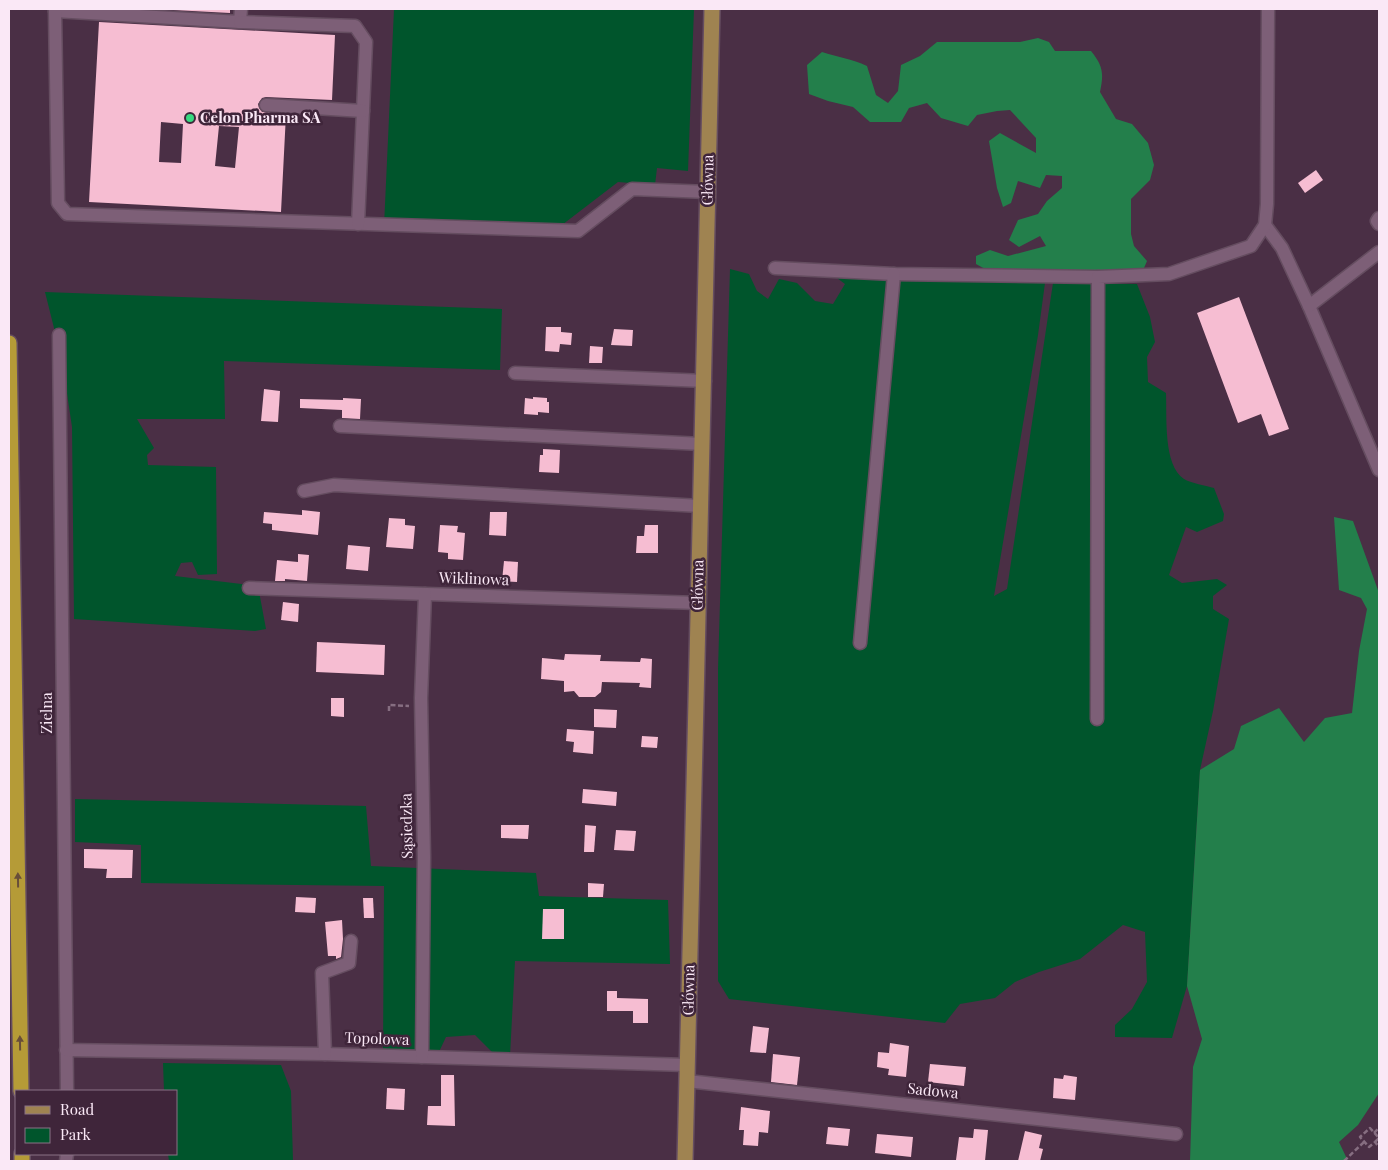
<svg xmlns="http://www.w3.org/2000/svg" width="1388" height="1170" font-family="'Playfair Display',serif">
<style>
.green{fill:#00552c}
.forest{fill:#237f4b}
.building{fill:#f6bdd2;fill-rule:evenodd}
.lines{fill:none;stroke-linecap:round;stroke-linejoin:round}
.minor-casing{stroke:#654d60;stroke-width:15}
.major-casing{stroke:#654d60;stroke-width:18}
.highway-casing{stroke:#654d60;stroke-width:18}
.path{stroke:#866e81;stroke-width:2.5;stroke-dasharray:5 2.5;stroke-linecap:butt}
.minor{stroke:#7d5f77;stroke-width:12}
.major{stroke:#9f8351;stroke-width:15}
.highway{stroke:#b59b37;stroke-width:15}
.oneway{fill:#684e39}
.poi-dot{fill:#38d880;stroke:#3f253a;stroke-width:2}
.labels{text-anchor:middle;stroke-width:5;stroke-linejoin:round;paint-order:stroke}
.poi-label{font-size:15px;font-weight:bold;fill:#fae8f6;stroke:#3f253a;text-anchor:start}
.street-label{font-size:15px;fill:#fae8f6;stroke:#3f253a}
</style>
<rect width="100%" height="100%" fill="#4a2f45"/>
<g class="green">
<polygon points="394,9 694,9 688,171 657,168 655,185 618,182 558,228 384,226"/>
<path d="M730,269L749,274L757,291L768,299L779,279L797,283L815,301L833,304L845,284L833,275L881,279L1045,283L1038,335L994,596L1007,589L1053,283L1137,284L1150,317L1155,342L1147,357L1148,382L1166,393C1167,417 1163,465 1184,479C1190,483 1207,486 1214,488L1224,514L1223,521L1197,532L1186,527L1169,575L1182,583L1217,579L1227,585L1213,596V609L1229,619L1213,711L1200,770L1187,986L1172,1038L1115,1037V1025L1132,1009L1147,982L1145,932L1123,925L1080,959L1039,972L1015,982L995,998L960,1004L945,1023L729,999L718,981V669Z"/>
<polygon points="45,292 502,309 500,370 224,361 225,419 137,419 154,448 147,455 148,465 216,467 217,574 198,575 192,562 181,563 175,576 258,586 266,629 255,631 74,619 72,427 62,360"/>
<polygon points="75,799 366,806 371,866 536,873 539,896 668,900 670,964 515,961 510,1056 496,1056 475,1035 446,1037 438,1054 383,1053 384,886 141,883 141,845 75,842"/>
<polygon points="163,1063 281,1065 291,1091 293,1161 169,1161 168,1154 176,1154 176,1091 164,1091"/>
</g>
<g class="forest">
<path d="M1038,38L1049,42L1055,51H1091C1103,66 1104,73 1100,92L1116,119L1132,124L1148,143L1154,165L1150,180L1131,199V234L1134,246L1147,261L1144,268L1126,271L985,269L976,264V256L990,250L1008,256L1046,246L1040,236L1019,247L1009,240L1018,220L1038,214L1047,201L1062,188V176L1046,175L1040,188L1018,181L1011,203L1003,207L997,188L989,141L1000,133L1036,153V138L1010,110L997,111L977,115L968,126L941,118L927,103L909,108L901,122H870L853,107L828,101L809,94L807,65L822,52C837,57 852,59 867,66L876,95L888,103L898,91L901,65L920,56L937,42H1020Z"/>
<polygon points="1334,517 1353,521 1379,593 1379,1093 1358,1125 1339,1142 1348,1161 1190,1161 1193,1067 1202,1039 1187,986 1200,770 1234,749 1241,726 1279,708 1304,742 1325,718 1352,713 1359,651 1367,609 1361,598 1339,590"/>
</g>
<g class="building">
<polygon points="154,9 230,9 230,13"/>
<path d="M99,22L335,35L332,100L266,97L262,98L258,104L259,108L262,112L286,114L281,212L89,202ZM161,122L183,124L181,163L159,162ZM219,126L239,127L235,168L215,166Z"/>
<polygon points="1316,170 1323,180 1305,193 1298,183"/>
<polygon points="1239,297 1289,429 1269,436 1261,414 1238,423 1197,313"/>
<polygon points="546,327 561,327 561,332 572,333 571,345 560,344 559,352 545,351"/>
<polygon points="614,329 633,330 632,346 611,345"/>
<polygon points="590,346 603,347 602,363 589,363"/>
<polygon points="264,389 280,391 278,422 261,421"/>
<polygon points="533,397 547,398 547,402 549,402 549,413 538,412 538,415 524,414 525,398 533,399"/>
<polygon points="343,398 361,399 360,419 342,418 342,410 300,408 300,399 343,400"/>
<polygon points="543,449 560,450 559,473 539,472 540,455 543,455"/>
<polygon points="302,510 320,512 318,535 272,530 272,524 263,523 264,512 302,515"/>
<polygon points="490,512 507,512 506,536 489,535"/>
<polygon points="389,518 405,519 405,525 415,526 413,549 386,547"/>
<polygon points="440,525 458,526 457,532 465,533 463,560 448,559 448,553 438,552"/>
<polygon points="645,525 658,525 658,553 636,553 637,536 644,536"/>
<polygon points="348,545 370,547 368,571 346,569"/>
<polygon points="298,554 309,555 307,581 285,579 285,581 275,581 277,560 298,562"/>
<polygon points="504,561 518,562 517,582 502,581"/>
<polygon points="283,602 299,604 298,622 281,620"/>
<polygon points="317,642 385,645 384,675 316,672"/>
<polygon points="565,654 601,655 600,661 640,662 641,658 652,659 651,688 639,687 640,683 602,682 601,692 595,697 579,697 574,691 564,692 564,681 541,679 542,658 564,660"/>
<polygon points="331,698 344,698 344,717 331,716"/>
<polygon points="594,709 617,710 616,728 594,727"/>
<polygon points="567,729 594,731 593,754 573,752 574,742 566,741"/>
<polygon points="642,736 658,737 657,748 641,747"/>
<polygon points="583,789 617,792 616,806 582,803"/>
<polygon points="501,825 529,825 528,839 501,838"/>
<polygon points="585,825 596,826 594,852 584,852"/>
<polygon points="616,830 636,831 634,851 614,850"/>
<polygon points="84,849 133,850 132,878 106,878 107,869 84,868"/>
<polygon points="588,883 604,884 603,897 588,897"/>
<polygon points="296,897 316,898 315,913 295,912"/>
<polygon points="363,898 373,898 374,918 364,918"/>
<polygon points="543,909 564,909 564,939 542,939"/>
<polygon points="342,920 343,939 341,957 336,959 336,956 328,956 325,922"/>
<polygon points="607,991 617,991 617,998 648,999 648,1023 633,1023 633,1011 607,1011"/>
<polygon points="753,1026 769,1028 766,1053 750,1052"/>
<polygon points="890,1043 909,1046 906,1077 888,1075 889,1069 877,1067 878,1052 889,1053"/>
<polygon points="773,1054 800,1057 797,1085 771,1082"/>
<polygon points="930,1064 966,1067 964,1086 928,1082"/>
<polygon points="441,1075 454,1075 455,1126 427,1125 428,1106 441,1106"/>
<polygon points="1064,1075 1077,1077 1075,1100 1053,1098 1054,1078 1063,1079"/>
<polygon points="387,1088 405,1089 404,1110 386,1109"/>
<polygon points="741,1107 770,1111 768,1133 759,1132 758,1146 743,1145 744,1130 739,1130"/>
<polygon points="828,1127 850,1129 848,1146 826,1144"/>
<polygon points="974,1129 988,1130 985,1161 956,1160 959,1137 973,1138"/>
<polygon points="1025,1131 1042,1135 1039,1148 1043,1149 1040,1161 1018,1161"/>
<polygon points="877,1134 913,1137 911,1157 875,1153"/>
</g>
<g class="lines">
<defs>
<g id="minor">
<polyline points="56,9 55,11 240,22 241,9"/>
<polyline points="55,11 58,203 67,214 578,231 632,189 708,192"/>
<polyline points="240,22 355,26 366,42 358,224"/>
<polyline points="266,105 363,111"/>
<polyline points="1379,218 1377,221 1379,224"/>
<polyline points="1265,225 1282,248 1309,306 1379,470"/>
<polyline points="775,268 894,274 1098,277"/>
<polyline points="1309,306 1379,252"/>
<polyline points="59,335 67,1091"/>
<polyline points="515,373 705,381"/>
<polyline points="340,426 702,444"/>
<polyline points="304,491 334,485 700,506"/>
<polyline points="249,588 698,603"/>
<polyline points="860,643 894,274"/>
<polyline points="1097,719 1098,277 1169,274 1251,246 1265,225 1267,204 1268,9"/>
<polyline points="66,1050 325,1054 687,1065"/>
<polyline points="325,1054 322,973 349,963 351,941"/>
<polyline points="422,1057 424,857 421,698 425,594"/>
<polyline points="687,1081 1176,1134"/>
<polyline points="66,1161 67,1154"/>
</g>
<path id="major" d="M685,1161C693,777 705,393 712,9"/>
<g id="highway">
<polyline points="9,343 21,1091"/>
<polyline points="22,1154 22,1161"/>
</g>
</defs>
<use href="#minor" class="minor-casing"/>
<use href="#major" class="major-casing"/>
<use href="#highway" class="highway-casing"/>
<g class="path">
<polyline points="389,711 389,705 409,706"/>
<polyline points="1374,1133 1379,1128"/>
<polyline points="1375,1142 1379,1138 1370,1128 1360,1137 1369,1147 1375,1142 1379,1147"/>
<polyline points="1344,1161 1364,1142"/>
</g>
<use href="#minor" class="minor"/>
<use href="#major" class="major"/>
<use href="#highway" class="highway"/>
</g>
<defs><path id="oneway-solid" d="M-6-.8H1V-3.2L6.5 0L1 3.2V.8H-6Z" transform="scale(1.25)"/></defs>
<g class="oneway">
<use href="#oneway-solid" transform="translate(18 880) rotate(-91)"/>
<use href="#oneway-solid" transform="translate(20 1043) rotate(-91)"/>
</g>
<circle class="poi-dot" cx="190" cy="118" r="5"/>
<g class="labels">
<g class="poi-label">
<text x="200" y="123">Celon Pharma SA</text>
</g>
<g class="street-label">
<text transform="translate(708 180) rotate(-89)" y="5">Główna</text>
<text transform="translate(474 579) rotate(2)" y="5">Wiklinowa</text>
<text transform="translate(698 585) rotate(-89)" y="5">Główna</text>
<text transform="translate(47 713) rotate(-90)" y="5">Zielna</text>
<text transform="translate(407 826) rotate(-91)" y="5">Sąsiedzka</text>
<text transform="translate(689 990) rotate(-89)" y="5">Główna</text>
<text transform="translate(377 1039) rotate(2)" y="5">Topolowa</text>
<text transform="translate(933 1091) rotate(6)" y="5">Sadowa</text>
</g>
</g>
<rect width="1388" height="1170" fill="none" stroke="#fae8f6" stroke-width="20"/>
<rect x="15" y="1090" width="162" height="65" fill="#3f253a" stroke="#8a7385"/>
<rect x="25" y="1106" width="25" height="8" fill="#9f8351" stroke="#8a7385"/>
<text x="60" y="1115" font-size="15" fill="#fae8f6">Road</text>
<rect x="25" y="1128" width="25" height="15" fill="#00552c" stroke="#8a7385"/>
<text x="60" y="1140" font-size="15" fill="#fae8f6">Park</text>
</svg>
